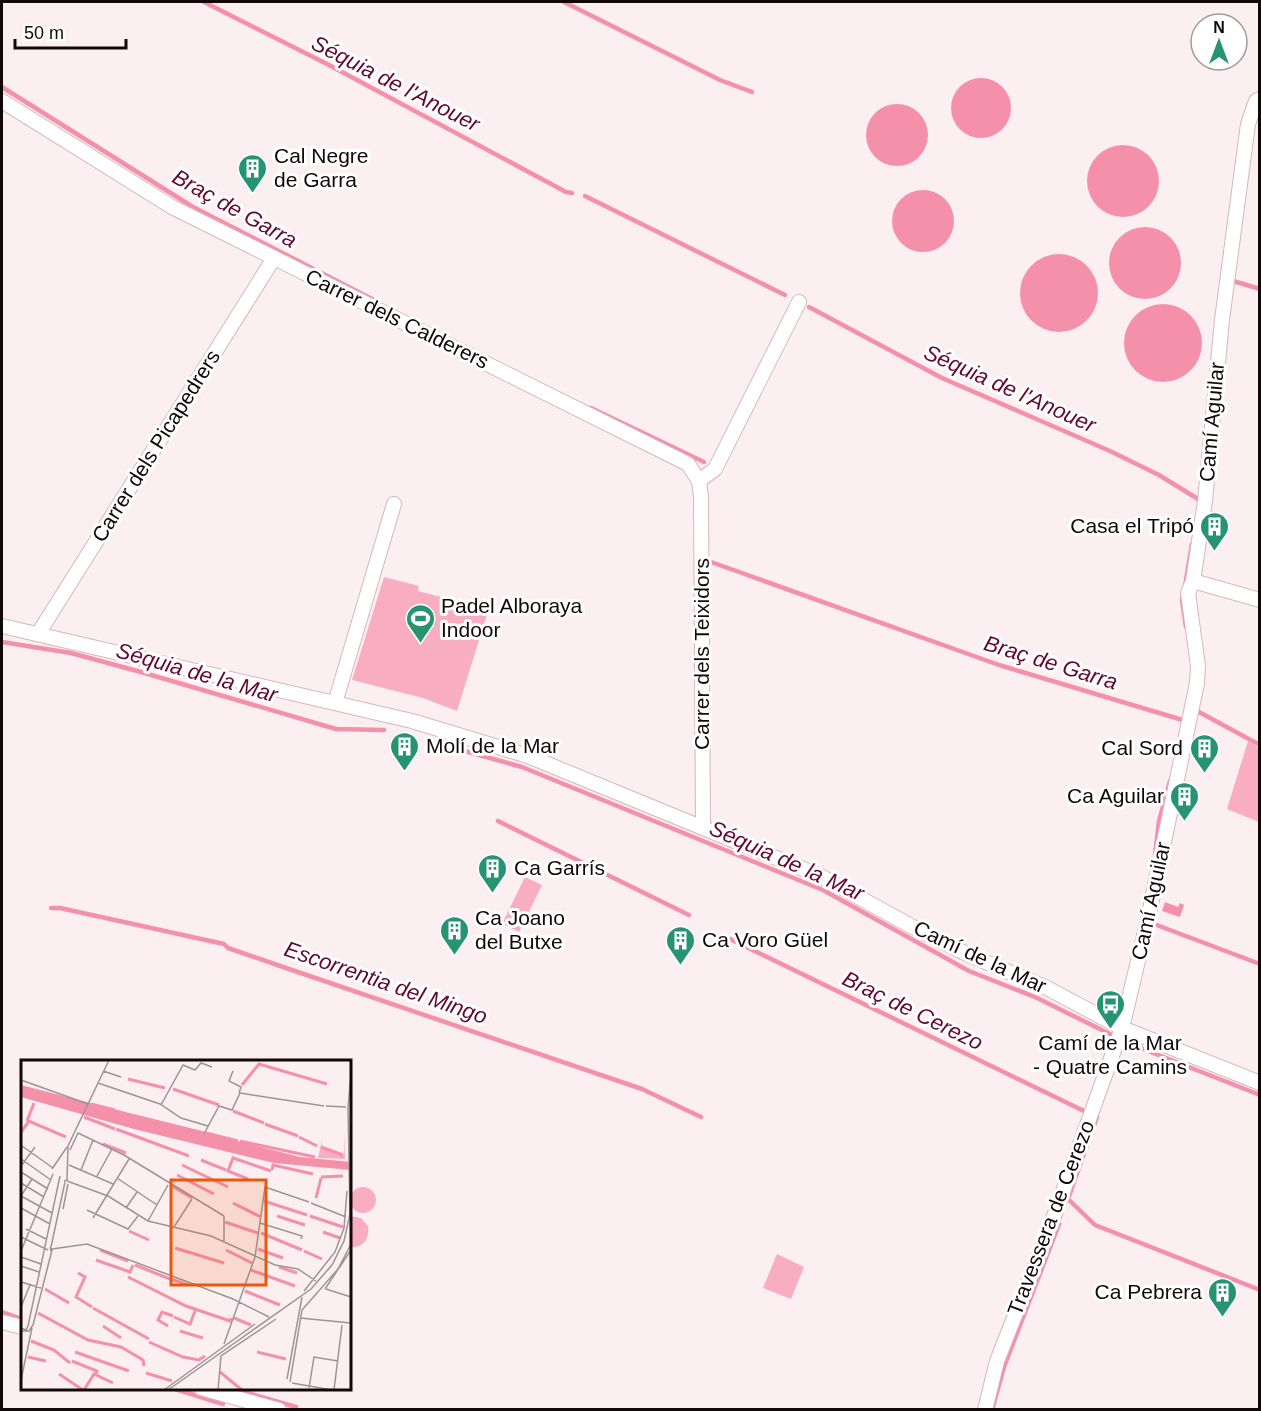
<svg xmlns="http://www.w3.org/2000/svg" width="1261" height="1411" font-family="Helvetica,sans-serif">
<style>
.green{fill:#f9adc0}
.water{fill:#f590ab}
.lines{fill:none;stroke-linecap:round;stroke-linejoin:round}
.stream{stroke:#f590ab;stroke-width:4.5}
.street-casing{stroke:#d4b7bd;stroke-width:16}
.street{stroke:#fff;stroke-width:14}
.labels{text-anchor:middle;stroke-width:6;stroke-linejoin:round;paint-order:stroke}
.poi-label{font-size:21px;fill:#12080a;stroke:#fff;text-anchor:start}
.street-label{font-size:21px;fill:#12080a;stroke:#fff}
.water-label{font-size:22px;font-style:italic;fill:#63082f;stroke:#fff}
.inset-river{fill:none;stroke:#f590ab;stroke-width:3}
.inset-road{fill:none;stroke:#9e9395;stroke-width:1.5}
.view{fill:#e8590c;fill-opacity:0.15;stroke:#e8590c;stroke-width:3}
.inset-edge{fill:none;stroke:#12080a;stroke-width:3}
</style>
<rect width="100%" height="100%" fill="#fbeff1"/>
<g class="green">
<polygon points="384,577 419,586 418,591 453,600 453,603 489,608 457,711 423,698 352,680"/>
<polygon points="1248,741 1259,748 1259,822 1227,809"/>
<polygon points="525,877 542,885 519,932 502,924"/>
<circle cx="363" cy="1200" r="13"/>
<path d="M350,1216L361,1218L368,1226C370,1239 363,1248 350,1247Z"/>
<polygon points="777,1254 804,1267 791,1299 763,1288"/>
</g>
<g class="water">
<circle cx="981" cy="108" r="30"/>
<circle cx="897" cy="135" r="31"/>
<circle cx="1123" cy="181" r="36"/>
<circle cx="923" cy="221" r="31"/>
<circle cx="1145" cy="263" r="36"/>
<circle cx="1059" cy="293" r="39"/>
<circle cx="1163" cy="343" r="39"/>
<polygon points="1165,902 1178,907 1180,903 1184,905 1180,917 1162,911"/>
</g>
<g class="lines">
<g class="stream">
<polyline points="204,2 329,65 566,192 572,193"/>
<polyline points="564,2 720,80 752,92"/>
<polyline points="2,87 193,207 376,301"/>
<polyline points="585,196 785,295"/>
<polyline points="1233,281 1260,289"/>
<polyline points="809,307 942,378 1110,451 1159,475 1198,499"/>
<polyline points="591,408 704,462"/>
<polyline points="711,562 999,665 1186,721"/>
<polyline points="1185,586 1192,544"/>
<polyline points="1183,594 1182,600 1186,627"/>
<polyline points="2,642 71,653 141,672 336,729 384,730"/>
<polyline points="1199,712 1260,745"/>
<polyline points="436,743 522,767 823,890 969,971 1035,997 1112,1035"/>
<polyline points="498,821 689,915"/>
<polyline points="1155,855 1159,821 1170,781"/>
<polyline points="51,908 60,908 224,944 228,948 286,968 642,1089 701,1117"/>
<polyline points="1154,924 1260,964"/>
<polyline points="728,938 1084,1111"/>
<polyline points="1128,1043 1260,1095"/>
<polyline points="1097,1117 1068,1199 1095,1225 1260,1290"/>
<polyline points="2,1312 22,1319"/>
<polyline points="172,1388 223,1404"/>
<polyline points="231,1388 296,1407"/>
<polyline points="992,1410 1004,1367 1059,1224"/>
</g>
<defs>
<g id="street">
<polyline points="2,101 172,207 688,464 699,481 701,497 703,827"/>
<polyline points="699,481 715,469 799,302"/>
<polyline points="1193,581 1260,600"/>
<polyline points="2,626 412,721 528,756 820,876 920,931 969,955 1047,988 1122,1028 1260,1083"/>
<polyline points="38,634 274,258"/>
<polyline points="335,703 394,504"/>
<polyline points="2,1322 22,1327"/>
<polyline points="201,1388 279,1410"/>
<polyline points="985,1410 997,1361 1056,1211 1122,1028 1148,919 1197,683 1198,666 1188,593 1193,581 1205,501 1222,320 1248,124 1256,101 1260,99"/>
</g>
</defs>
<use href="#street" class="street-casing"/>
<use href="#street" class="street"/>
</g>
<defs>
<symbol id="building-pin" viewBox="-11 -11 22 30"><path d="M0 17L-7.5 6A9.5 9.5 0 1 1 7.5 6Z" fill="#269373" stroke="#fff"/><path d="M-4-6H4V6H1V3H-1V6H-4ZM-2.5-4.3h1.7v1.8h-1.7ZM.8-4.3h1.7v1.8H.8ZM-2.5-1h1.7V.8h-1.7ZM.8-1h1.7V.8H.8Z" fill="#fff"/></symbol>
<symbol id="stadium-pin" viewBox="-11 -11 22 30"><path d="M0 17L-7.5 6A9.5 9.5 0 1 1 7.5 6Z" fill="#269373" stroke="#fff"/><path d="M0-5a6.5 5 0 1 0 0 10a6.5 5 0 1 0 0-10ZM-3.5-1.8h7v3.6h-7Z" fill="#fff"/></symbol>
<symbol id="bus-pin" viewBox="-11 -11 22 30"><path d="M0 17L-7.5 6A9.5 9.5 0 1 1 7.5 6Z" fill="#269373" stroke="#fff"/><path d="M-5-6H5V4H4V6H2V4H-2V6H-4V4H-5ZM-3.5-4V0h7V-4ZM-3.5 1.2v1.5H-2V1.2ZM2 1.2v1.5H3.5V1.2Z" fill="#fff"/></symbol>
</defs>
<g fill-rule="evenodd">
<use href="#building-pin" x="236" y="152" width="33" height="45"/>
<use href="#building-pin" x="1198" y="510" width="33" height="45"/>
<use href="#stadium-pin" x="404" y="602" width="33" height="45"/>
<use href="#building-pin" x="388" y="730" width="33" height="45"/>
<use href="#building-pin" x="1188" y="732" width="33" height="45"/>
<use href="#building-pin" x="1168" y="780" width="33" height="45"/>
<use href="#building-pin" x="476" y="852" width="33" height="45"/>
<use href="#building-pin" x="438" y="914" width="33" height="45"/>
<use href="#building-pin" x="664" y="924" width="33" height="45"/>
<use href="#bus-pin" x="1094" y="988" width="33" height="45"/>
<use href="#building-pin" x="1206" y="1276" width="33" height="45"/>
</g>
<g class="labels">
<g class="poi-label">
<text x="274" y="163">Cal Negre<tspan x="274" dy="24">de Garra</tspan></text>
<text x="1194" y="533" text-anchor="end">Casa el Tripó</text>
<text x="441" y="613">Padel Alboraya<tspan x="441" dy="24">Indoor</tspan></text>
<text x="426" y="753">Molí de la Mar</text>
<text x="1183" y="755" text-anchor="end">Cal Sord</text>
<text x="1164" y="803" text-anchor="end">Ca Aguilar</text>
<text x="514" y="875">Ca Garrís</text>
<text x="475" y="925">Ca Joano<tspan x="475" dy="24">del Butxe</tspan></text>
<text x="702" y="947">Ca Voro Güel</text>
<text x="1110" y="1050" text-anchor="middle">Camí de la Mar<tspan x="1110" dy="24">- Quatre Camins</tspan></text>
<text x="1202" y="1299" text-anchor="end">Ca Pebrera</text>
</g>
<g class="street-label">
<text transform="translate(397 319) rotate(26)" y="7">Carrer dels Calderers</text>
<text transform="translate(1212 422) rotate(-85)" y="7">Camí Aguilar</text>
<text transform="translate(156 446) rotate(-58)" y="7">Carrer dels Picapedrers</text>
<text transform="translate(702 654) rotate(-90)" y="7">Carrer dels Teixidors</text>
<text transform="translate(1151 901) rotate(-78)" y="7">Camí Aguilar</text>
<text transform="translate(980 957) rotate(25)" y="7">Camí de la Mar</text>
<text transform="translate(1051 1218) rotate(-69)" y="7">Travessera de Cerezo</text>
</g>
<g class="water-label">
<text transform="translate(396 83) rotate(27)" y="8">Séquia de l'Anouer</text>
<text transform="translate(235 208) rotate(29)" y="8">Braç de Garra</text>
<text transform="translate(1010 388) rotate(24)" y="8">Séquia de l'Anouer</text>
<text transform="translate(1051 662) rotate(17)" y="8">Braç de Garra</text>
<text transform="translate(197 672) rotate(16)" y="8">Séquia de la Mar</text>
<text transform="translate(787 860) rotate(24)" y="8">Séquia de la Mar</text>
<text transform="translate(386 982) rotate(19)" y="8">Escorrentia del Mingo</text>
<text transform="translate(913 1010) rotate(26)" y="8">Braç de Cerezo</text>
</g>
</g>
<g transform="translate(21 1060)">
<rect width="330" height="330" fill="#fbeff1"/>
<path d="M323,71L324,99L297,98L301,81V88L323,95Z" fill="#f9adc0"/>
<path d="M0,25L279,97L330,102V110L253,103L113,69L0,37Z" fill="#f590ab"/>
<path class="inset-river" d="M107,19L144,28M221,25L238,4L306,24M152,29L198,45M70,44L94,50M212,51L243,63M114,56L183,73M63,57L94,69M6,61L13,43M244,64L277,76M95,69L168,96M0,72L8,61L45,77M185,73L217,81M278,77L296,86M219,81L294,97M82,84L105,93M300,87L322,95M180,100L205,110M161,105L207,127M251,110L252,105L292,114M156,115L193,134M300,117L322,116M227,119L207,111L212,98L250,111M149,125L171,138M295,138L300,118M243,141L286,155M212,143L240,157M256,156L284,165M289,156L322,167M204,162L237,173M108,171L128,180M302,172L319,178M240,173L281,190M154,188L203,203M237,189L262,198M79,190L107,201M205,190L231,203M283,191L301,199M75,200L109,212L112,205M114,205L149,219M258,207L276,213M230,210L274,226M57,213L64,217L55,237L71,247M107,217L165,246L209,261L210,258M150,219L167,225M24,229L48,243M224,231L259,245M72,248L128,279M17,253L67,280L100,287L122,300L123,306M153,257L169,264L174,251M213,258L230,265M82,266L100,278M147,266L137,260L141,252L152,256M159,271L182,278M10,281L33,290L49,303M128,282L162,297L178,300L184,296M54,292L108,311M236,292L265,299M7,297L25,301M51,301L76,311L75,314M199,312L221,330M125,313L151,321M38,314L62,330M63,330L73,314L92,323"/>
<path class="inset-road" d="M82,11L100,17M212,11L208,21L220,27L218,33M0,20L67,44M77,23L139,44L160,58L187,66M140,45L162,5L174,10L180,3L191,7M305,46L325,47M183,74L198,46L211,50L219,33L303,46M1,86L32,108M49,90L57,73L103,95L203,156M0,99L30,120M48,105L92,124M0,106L14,87M31,109L46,87M60,110L72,80M0,112L27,129M76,116L91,89M96,118L136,145M43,121L46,120L47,86L88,0M46,121L87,136L127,161L190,176L254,205L277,209L295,221M0,123L23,137M0,136L31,153M0,136L11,119M290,143L325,157M0,148L29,164M105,148L116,132M42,149L47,124M66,150L107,169L117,156M203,156V182M72,158L108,99M127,161L147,125M239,163L281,176L280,179M153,167L171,139M5,169L25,179M0,177L27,190M30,187L44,122M31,189L66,184L212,239L248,257M0,191L32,114M0,197L20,204M0,206L18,212M0,222L20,228M304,229L330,190M305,229L330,237M283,231L314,192L323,168L326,131M0,247L9,225M279,258L330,263M0,268L5,270L7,266L39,116M0,271H8L12,265L31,190L29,187L30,191M203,284L234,197L244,127L288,142M266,319L281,237M0,320L11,268M269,322L281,250L317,209L330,184M271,323L311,330M288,328L293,297L317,301M143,330L234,264M147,330L290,229L311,205L323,181L329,154L327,48L330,15M197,330L200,296L255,259M313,330L321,265"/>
<path class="view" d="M150,120H245V225H150Z"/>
<rect width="330" height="330" class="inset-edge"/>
</g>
<rect width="1261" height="1411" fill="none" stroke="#12080a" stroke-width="6"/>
<g transform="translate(1219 42)"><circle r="28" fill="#ffffff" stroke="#a09c9d" stroke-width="1.5"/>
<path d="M0-4.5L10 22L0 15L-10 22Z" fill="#269373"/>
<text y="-9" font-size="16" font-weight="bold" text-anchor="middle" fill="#12080a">N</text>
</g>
<path d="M15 39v9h111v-9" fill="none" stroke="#12080a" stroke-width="3"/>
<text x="24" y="39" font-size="18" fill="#12080a" stroke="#ffffff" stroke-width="4.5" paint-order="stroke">50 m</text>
</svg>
